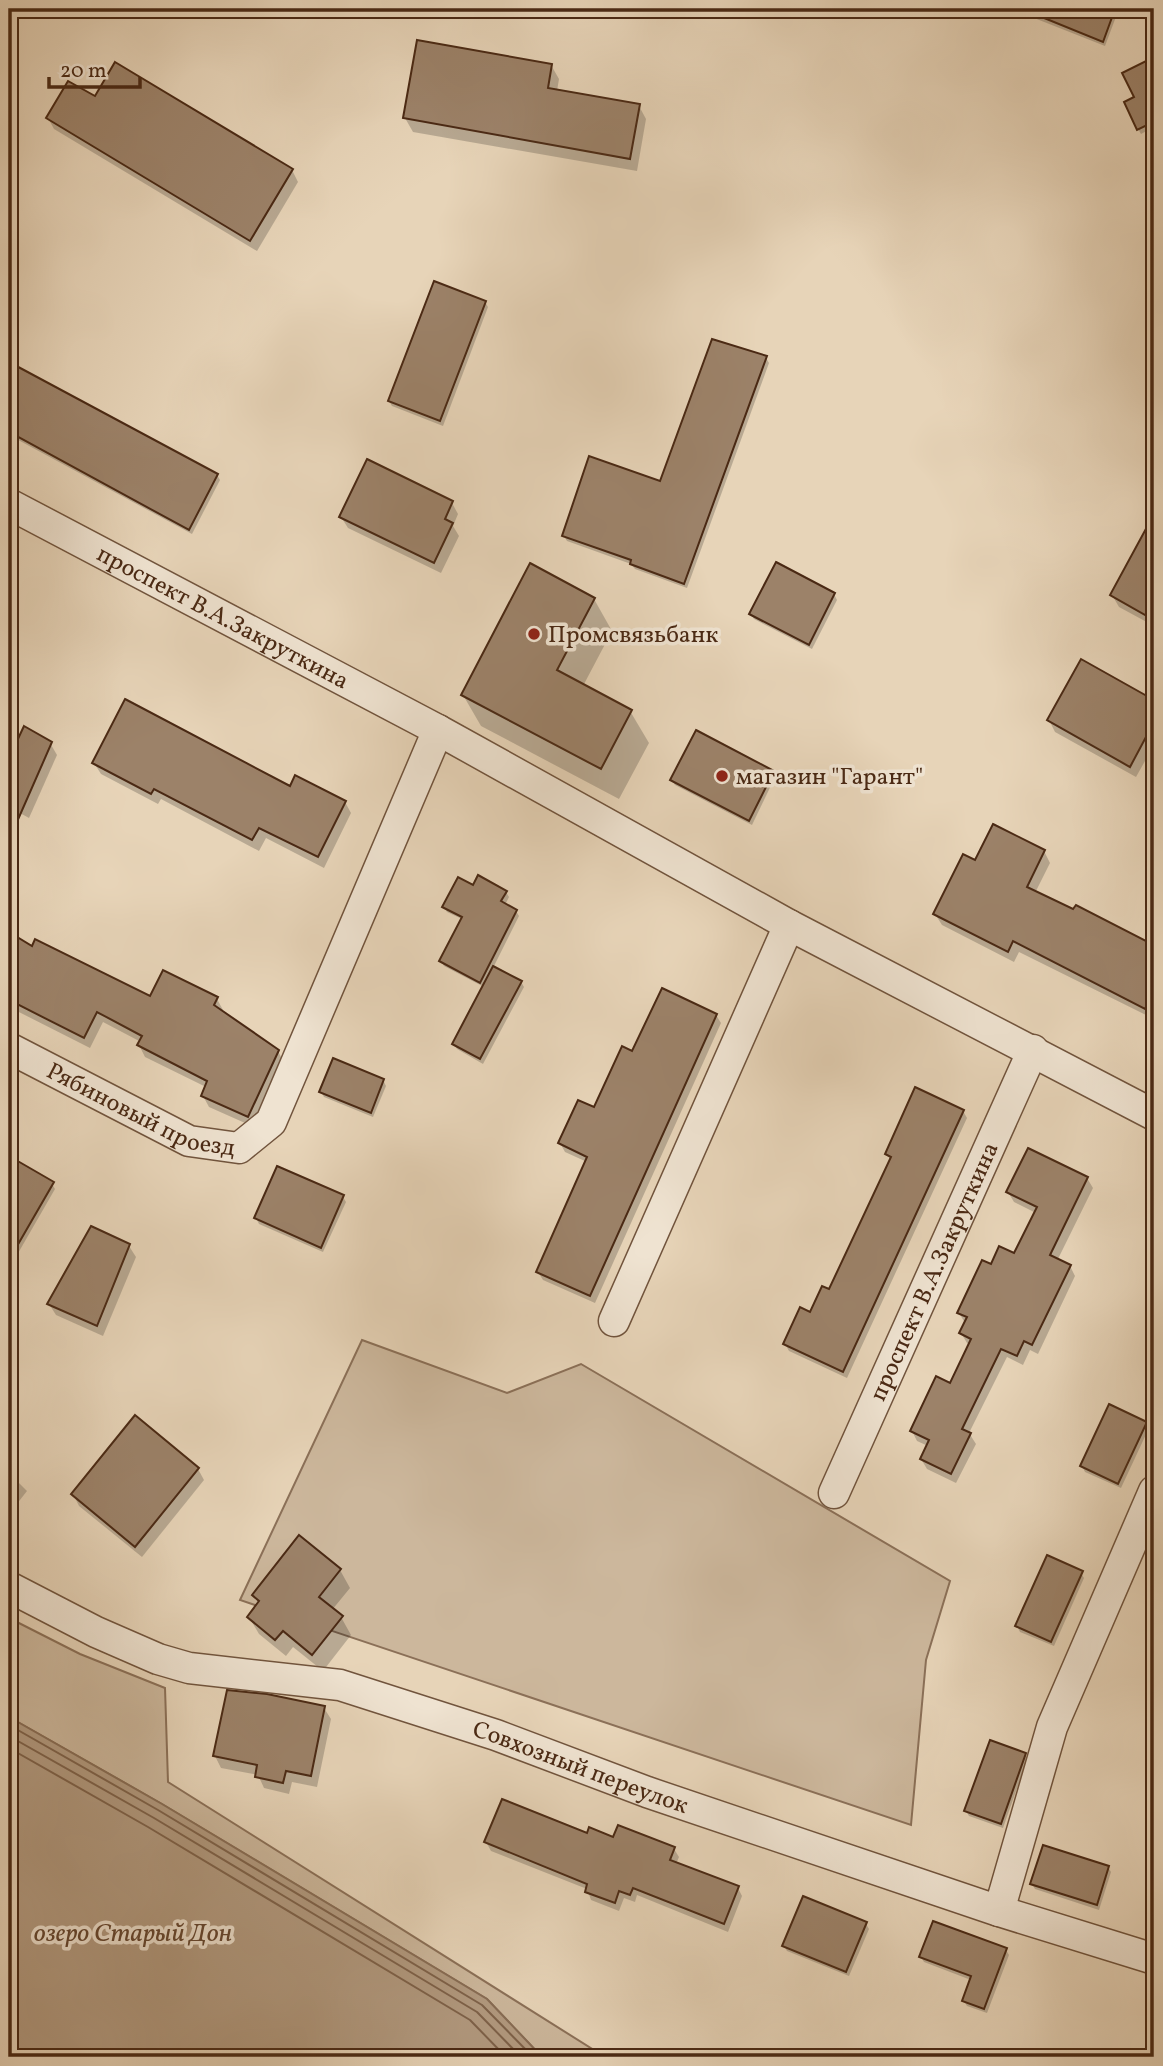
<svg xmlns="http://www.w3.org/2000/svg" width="1163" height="2066" font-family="Vollkorn,serif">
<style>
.green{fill:#ccb79c;stroke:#8b7058;stroke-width:2}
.water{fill:#b29a80;stroke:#886d55;stroke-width:2}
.shadow{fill:#0003}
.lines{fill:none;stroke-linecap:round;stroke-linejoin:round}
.shore{stroke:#7e624a;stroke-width:2}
.building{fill:#9c8269;stroke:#4a2914;stroke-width:2}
.minor-casing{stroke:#71543d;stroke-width:33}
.minor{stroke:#efe3d1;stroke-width:30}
.poi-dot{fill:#8f2418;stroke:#efe3d1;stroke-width:2.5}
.labels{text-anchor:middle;stroke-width:7;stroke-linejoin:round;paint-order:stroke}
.street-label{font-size:24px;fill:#4a2914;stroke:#efe3d1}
.poi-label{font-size:24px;fill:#4a2914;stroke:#efe3d1;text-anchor:start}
.water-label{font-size:26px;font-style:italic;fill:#64452f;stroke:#efe3d1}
</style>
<rect width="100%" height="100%" fill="#e7d4b8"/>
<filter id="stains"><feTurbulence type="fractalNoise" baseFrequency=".00286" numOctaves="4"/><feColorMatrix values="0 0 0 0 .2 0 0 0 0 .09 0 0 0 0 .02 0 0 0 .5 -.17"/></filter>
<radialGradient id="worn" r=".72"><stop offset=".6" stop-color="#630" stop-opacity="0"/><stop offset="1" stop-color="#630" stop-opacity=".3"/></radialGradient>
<g class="green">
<polygon points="362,1340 507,1393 581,1364 950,1581 926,1660 911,1825 240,1600"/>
<polygon points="9,1618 80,1654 165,1688 168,1782 605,2057 542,2057 487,1999 162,1804 9,1717"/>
</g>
<polygon class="water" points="9,1717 162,1804 487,1999 542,2057 9,2057"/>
<g class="shadow">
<polygon points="1027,9 1113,9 1117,14 1105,46 1029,16"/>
<polygon points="1154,59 1154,127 1141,134 1138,129 1136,98 1125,74"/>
<polygon points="551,65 559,79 557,91 639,106 646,119 637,171 413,132 405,118"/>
<polygon points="9,76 16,88 9,102"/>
<polygon points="95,99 292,170 298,182 257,251 54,129 48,118"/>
<polygon points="485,302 488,307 443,426 392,406 389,401"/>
<polygon points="766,358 769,363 687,588 635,569 631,564 567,541 564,536 661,483"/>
<polygon points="9,364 217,475 220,480 192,534 9,435"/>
<polygon points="452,503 458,514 453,526 459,536 441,573 348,528 341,517"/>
<polygon points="1142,541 1154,548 1154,626 1119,607 1112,595"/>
<polygon points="834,594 837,600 812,649 754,619 751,614"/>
<polygon points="594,599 612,631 583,686 630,711 649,743 619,799 481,726 463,695"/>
<polygon points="1081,662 1154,702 1154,745 1136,777 1055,732 1049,720"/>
<polygon points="25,728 50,743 57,755 29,818 9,807 9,762"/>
<polygon points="94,763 290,789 345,802 351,813 324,868 266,838 259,851 161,799 158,804 101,774"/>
<polygon points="772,772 775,777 752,825 675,785 672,780"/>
<polygon points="1044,851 1050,863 1035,893 1074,912 1077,907 1154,947 1154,1019 1019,952 1014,962 942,925 935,914 976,863"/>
<polygon points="474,888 506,892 509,897 505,905 516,911 519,916 493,968 521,982 524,987 483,1064 457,1049 454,1044 484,987 444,966 441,961 462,919 447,912 444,907"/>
<polygon points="9,934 33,948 151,999 217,999 223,1010 222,1013 278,1051 284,1063 254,1127 209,1107 203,1096 206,1087 145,1057 139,1045 141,1042 103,1022 90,1048 9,1007"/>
<polygon points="716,1015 721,1023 595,1303 543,1280 538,1272 587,1162 565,1152 560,1143 595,1109 633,1053"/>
<polygon points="383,1080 386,1086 373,1117 324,1097 321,1092"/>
<polygon points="963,1111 967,1118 847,1378 789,1351 785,1344 830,1292 891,1161 887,1154"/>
<polygon points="9,1158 52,1184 55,1189 17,1255 9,1251"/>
<polygon points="1087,1178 1093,1188 1057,1261 1070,1266 1075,1276 1038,1354 1030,1350 1023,1365 1007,1357 969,1433 976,1444 956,1483 927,1469 921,1459 928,1446 917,1441 912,1431 951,1385 970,1345 967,1343 961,1333 965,1323 959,1313 992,1267 1015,1256 1036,1213 1014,1202 1008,1192"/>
<polygon points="343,1197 346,1202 323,1252 259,1224 256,1218"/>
<polygon points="1154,1233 1154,1255 1147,1248"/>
<polygon points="129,1246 136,1257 103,1336 56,1315 49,1304"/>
<polygon points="1146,1423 1149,1428 1121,1488 1085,1472 1082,1466"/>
<polygon points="198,1469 204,1480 142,1557 79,1506 73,1494"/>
<polygon points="9,1473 27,1491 9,1514"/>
<polygon points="299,1538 340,1570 350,1588 332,1610 341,1617 351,1635 323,1671 293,1647 286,1656 259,1634 249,1617 259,1604 254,1595"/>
<polygon points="1081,1573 1084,1578 1054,1646 1020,1632 1017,1626"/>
<polygon points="324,1708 331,1719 317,1787 292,1782 289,1794 264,1788 258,1775 221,1768 215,1756"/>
<polygon points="1024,1754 1027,1760 1003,1828 969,1816 966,1811"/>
<polygon points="588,1836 674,1849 679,1857 676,1864 738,1888 742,1896 728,1932 637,1895 635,1902 624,1898 619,1911 591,1900 587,1889 491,1851 486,1842"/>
<polygon points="1108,1867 1111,1872 1099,1910 1035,1889 1032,1884"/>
<polygon points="866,1924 869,1929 849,1976 787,1951 784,1946"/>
<polygon points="1006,1950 1009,1955 987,2013 967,2006 964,2001 971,1980 924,1962 921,1957"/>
<polygon points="1113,2049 1135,2056 1136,2057 1110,2057"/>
</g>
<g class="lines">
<g class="shore">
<polyline points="9,1725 158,1810 482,2005 533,2057"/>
<polyline points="9,1736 154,1818 477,2012 521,2057"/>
<polyline points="9,1748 148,1827 470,2020 506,2057"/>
</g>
</g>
<g class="building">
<polygon points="1022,9 1115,9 1103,42"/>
<polygon points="417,40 552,64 548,88 640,104 630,159 403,118"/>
<polygon points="1154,57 1154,141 1147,125 1137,130 1124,102 1134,97 1122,73"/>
<polygon points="115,62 293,169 250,241 46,118 68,81 95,96"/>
<polygon points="434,281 486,301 440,421 388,401"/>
<polygon points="712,339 767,356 684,584 630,564 631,560 562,536 589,456 660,481"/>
<polygon points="9,362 218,474 189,530 9,432"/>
<polygon points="367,459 453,501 445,519 453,523 434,563 339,517"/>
<polygon points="1154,514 1154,620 1110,595"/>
<polygon points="776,562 835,593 809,645 749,614"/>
<polygon points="530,563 595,598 557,670 632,710 601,769 461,695"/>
<polygon points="1081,659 1154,700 1154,722 1130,767 1047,720"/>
<polygon points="125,699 290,786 295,775 346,801 318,857 259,828 252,840 154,789 151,794 92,763"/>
<polygon points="24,726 52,742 9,840 9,758"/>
<polygon points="696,730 774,771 749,821 670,780"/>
<polygon points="993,824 1045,850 1027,887 1073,909 1076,905 1154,945 1154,991 1145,1009 1013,941 1008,952 933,914 963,854 975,860"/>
<polygon points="478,875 507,891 501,901 517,910 480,983 439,961 462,917 442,907 458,877 473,885"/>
<polygon points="9,932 32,946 35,939 150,996 163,970 218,997 214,1005 279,1050 248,1117 201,1096 207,1081 137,1045 142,1036 97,1012 84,1038 9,1000"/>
<polygon points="493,966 522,981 480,1059 452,1044"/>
<polygon points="662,988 717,1014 590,1296 536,1272 587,1157 558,1143 578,1100 594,1107 622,1046 632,1051"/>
<polygon points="333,1058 384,1079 371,1113 319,1092"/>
<polygon points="915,1087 964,1110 843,1372 783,1344 800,1307 810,1312 822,1286 829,1289 891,1157 885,1154"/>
<polygon points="1028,1148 1088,1177 1050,1255 1071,1265 1032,1345 1024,1341 1017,1356 1001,1349 962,1429 971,1433 951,1474 920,1459 929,1440 910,1431 936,1376 950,1383 971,1339 959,1333 967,1317 957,1313 982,1260 991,1264 999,1246 1014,1253 1037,1207 1006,1192"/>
<polygon points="9,1156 54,1182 9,1260"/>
<polygon points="277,1166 344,1195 321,1248 254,1218"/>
<polygon points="91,1226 130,1244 97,1326 47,1304"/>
<polygon points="1109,1404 1147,1422 1118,1484 1080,1466"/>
<polygon points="135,1415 199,1468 135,1547 71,1494"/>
<polygon points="299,1535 341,1569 319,1597 343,1616 312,1655 283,1631 275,1640 247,1617 259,1601 252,1595"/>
<polygon points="1047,1555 1083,1571 1051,1642 1015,1626"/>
<polygon points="227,1690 267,1694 325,1706 311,1776 286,1771 283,1783 255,1777 257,1765 213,1756"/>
<polygon points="990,1740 1026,1753 1001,1824 964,1811"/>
<polygon points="502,1799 587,1833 589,1827 613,1837 618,1825 675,1847 670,1860 739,1886 724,1924 633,1888 630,1895 619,1891 615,1903 585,1892 587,1884 484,1842"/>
<polygon points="1043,1845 1109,1866 1097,1905 1030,1884"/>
<polygon points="803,1896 867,1922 846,1972 782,1946"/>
<polygon points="933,1921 1007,1948 984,2009 962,2001 971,1976 919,1957"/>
</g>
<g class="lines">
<defs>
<g id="minor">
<path id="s1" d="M9,504L438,730L789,925L1154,1115"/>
<path id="s2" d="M9,1048L189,1141L239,1148L271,1122L438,730"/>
<polyline points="614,1321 789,925"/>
<path id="s3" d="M834,1493L1033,1050"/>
<path id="s4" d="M9,1587L96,1632L158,1659L189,1668L340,1685L496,1735L647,1792L999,1911L1154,1959"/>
<polyline points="999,1911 1052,1727 1154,1491"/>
</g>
</defs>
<use href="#minor" class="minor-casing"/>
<use href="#minor" class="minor"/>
</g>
<g class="poi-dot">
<circle cx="534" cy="634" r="7"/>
<circle cx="722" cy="776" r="7"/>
</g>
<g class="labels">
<g class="street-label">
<text dy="8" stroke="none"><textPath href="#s1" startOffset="242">проспект В.А.Закруткина</textPath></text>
<text dy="8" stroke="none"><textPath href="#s2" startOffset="147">Рябиновый проезд</textPath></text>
<text dy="8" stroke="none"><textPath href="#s3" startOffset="243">проспект В.А.Закруткина</textPath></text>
<text dy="8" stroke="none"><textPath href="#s4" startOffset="604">Совхозный переулок</textPath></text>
</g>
<g class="poi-label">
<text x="548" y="642">Промсвязьбанк</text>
<text x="736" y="784">магазин "Гарант"</text>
</g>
<g class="water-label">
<text x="133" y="1941">озеро Старый Дон</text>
</g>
</g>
<rect width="1163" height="2066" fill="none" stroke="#e7d4b8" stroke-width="35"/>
<rect x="10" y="10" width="1142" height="2045" fill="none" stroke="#4a2914" stroke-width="3.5"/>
<rect x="18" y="18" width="1128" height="2031" fill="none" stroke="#4a2914" stroke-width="2"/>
<path d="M49 77v10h91v-10" fill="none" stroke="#4a2914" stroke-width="3.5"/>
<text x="60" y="77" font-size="21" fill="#4a2914" stroke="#efe3d1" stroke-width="5" paint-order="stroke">20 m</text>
<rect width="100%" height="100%" filter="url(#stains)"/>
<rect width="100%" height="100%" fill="url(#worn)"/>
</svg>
